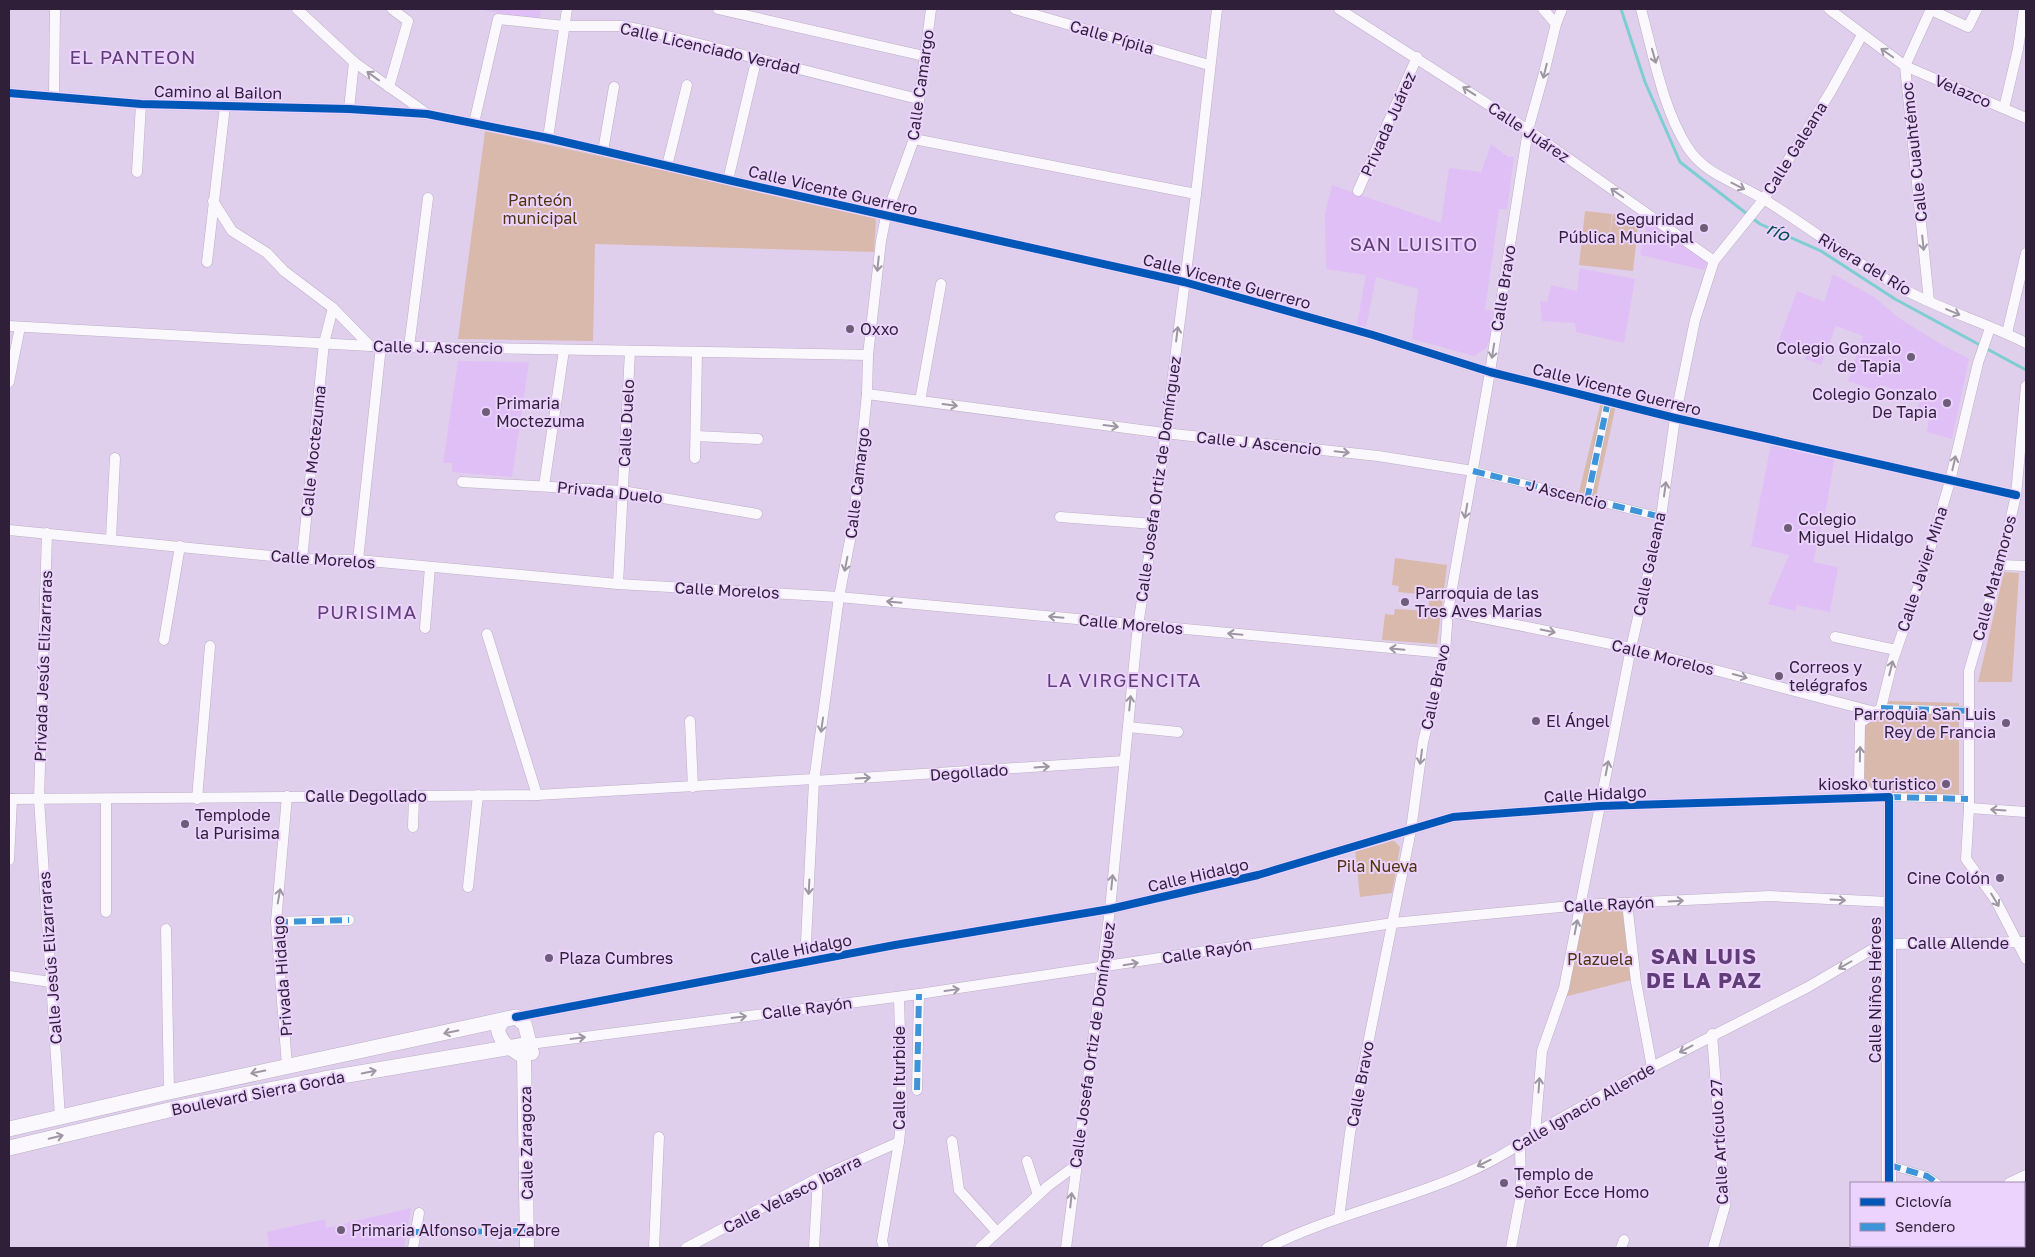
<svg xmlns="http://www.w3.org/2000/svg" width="2035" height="1257" font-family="'Golos Text',sans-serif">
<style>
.built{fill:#dfbff5}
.green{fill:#d8b9ab}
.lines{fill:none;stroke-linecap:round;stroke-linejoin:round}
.stream{stroke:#7dcdd2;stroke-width:3}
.pedestrian-casing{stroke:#bbadc6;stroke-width:9}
.minor-casing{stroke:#bbadc6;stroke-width:11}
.tertiary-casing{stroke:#bbadc6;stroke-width:15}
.secondary-casing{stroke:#bbadc6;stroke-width:16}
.pedestrian{stroke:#faf8fc;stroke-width:8}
.minor{stroke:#faf8fc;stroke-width:10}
.tertiary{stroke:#faf8fc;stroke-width:14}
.secondary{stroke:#faf8fc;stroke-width:15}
.quiet{stroke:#3d94d9;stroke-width:6;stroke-dasharray:12 6;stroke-linecap:butt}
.cycleway-casing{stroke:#ebd3fd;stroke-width:11}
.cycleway{stroke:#0057b8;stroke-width:8}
.oneway{stroke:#9f96a4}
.poi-dot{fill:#6d5d78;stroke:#ebd3fd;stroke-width:2}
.labels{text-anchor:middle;stroke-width:4;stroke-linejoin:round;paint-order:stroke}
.street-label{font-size:16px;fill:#2f1f39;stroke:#ebd3fd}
.park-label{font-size:16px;fill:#4f330c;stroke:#ebd3fd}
.poi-label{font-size:16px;fill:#2f1f39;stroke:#ebd3fd;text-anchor:start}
.water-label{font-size:18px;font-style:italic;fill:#004d4b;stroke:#ebd3fd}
.quarter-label{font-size:19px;letter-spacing:1px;fill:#623e79;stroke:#ebd3fd}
.district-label{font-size:21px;font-weight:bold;letter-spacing:1px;fill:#623e79;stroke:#ebd3fd}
</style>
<rect width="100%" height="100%" fill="#e0cfec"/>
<g class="built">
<polygon points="477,9 541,9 539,20"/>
<polygon points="1491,144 1508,157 1514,157 1507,209 1499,209 1485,310 1493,311 1490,339 1486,348 1474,356 1412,339 1418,289 1376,277 1366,327 1357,325 1366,275 1326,269 1325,214 1332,185 1441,223 1449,168 1481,172"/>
<polygon points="1648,217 1708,259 1704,270 1640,255"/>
<polygon points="1580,268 1635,279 1624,343 1576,332 1575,323 1542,321 1540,301 1547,302 1551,285 1577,291"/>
<polygon points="1833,274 1874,297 1899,318 1939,343 1969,359 1952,439 1927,432 1929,416 1916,413 1920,399 1881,385 1878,391 1848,381 1863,336 1836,326 1821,365 1805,359 1806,355 1777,345 1797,291 1824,302"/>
<polygon points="458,361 529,362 512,477 452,472 452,463 443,463"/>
<polygon points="1771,444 1835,456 1826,509 1813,562 1838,567 1830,612 1797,605 1795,611 1768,604 1789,555 1751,546"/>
<polygon points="411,1208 404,1248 269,1248 267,1232 325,1219 326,1228"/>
</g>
<g class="green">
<polygon points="485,131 876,217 874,252 595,244 593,341 458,339"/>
<polygon points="1585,211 1612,214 1609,241 1613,214 1639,217 1633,271 1579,265"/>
<polygon points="1601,402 1616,405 1596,497 1579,492"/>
<polygon points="1395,558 1447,565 1437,644 1382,640 1385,614 1394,615 1395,609 1428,611 1430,595 1398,592 1399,586 1392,585"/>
<polygon points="2004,572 2019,573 2012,682 1978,682"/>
<polygon points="1889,701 1959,703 1959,802 1873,790 1862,778 1862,725 1880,713"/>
<polygon points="1393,840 1400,847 1392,893 1360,897 1355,850"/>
<polygon points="1583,906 1622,907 1631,980 1564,997"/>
</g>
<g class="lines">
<polyline class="stream" points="1621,9 1645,82 1680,162 1760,224 1821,251 1895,299 2026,370"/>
<defs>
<g id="pedestrian">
<polyline points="1473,471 1661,517"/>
<polyline points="1587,500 1608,401"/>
<polyline points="1881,708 1969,711"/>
<polyline points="1889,797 1968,799"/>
<polyline points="1889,1165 1927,1176 1937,1183"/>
<polyline points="416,1232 527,1231"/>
</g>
<g id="minor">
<polyline points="297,9 354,62 426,113"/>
<polyline points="718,9 924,56"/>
<polyline points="1015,9 1209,65"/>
<polyline points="1339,9 1528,130 1714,261"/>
<polyline points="1543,9 1556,24"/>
<path d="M1641,9C1653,53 1663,110 1688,148C1706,176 1739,183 1765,200C1812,229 1856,264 1905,290C1944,311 1987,323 2026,343"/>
<polyline points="1829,9 1905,66 2026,118"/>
<polyline points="1931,10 1968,27 1977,9"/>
<polyline points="389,87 408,21 392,9"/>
<polyline points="9,93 141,104 349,109 427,114 548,138 728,180 1184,282 1373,335 1490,372 1675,418 2016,495"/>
<polyline points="54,96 55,9"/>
<polyline points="2004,108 2018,49 2024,9"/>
<polyline points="349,109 354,62"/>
<polyline points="474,123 498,19 565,26 622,26 648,31 918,99"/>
<polyline points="548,138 567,9"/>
<polyline points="914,139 1196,194"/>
<polyline points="603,151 614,87"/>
<polyline points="667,166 687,85"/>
<polyline points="137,172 141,104"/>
<polyline points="728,180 757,57"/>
<polyline points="1358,191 1417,57"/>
<polyline points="213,201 232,231 267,253 284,271 333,308 370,346"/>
<polyline points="207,262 225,106"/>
<polyline points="1929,301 1905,66 1931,9"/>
<polyline points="9,326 370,346 868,355"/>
<polyline points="2007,333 2026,253"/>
<polyline points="409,347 428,198"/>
<polyline points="9,382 20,327"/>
<polyline points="2026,386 2016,495 2000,565 1969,671 1969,808 1966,859 1995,899 2026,959"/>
<polyline points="867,394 1164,433 1378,456 1473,471"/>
<polyline points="920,401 941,284"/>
<polyline points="696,436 758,439"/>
<polyline points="695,458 697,353"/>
<polyline points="462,482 622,491 757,514"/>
<polyline points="544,486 564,350"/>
<polyline points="1060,517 1154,524"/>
<polyline points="9,530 302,559 358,560 618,584 839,597 1445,653"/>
<polyline points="47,533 39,799 60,1117"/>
<polyline points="111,539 115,458"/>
<polyline points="302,559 324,343 333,308"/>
<polyline points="358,560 381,346"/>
<polyline points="2000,565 2026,566"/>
<polyline points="618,584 630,351"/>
<polyline points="1448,611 1631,648 1875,712"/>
<polyline points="425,628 430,567"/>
<polyline points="487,634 537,795"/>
<polyline points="1835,637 1896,650"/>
<polyline points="164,640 180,546"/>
<polyline points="690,721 693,787"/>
<polyline points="1128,727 1178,732"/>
<polyline points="814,781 1124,761"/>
<polyline points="287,796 276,922 287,1066"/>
<polyline points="1873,797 1859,783 1860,723 1881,708 1893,660 1923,573 1950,481 1978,363 1990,328"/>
<polyline points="9,799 537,795 814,779"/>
<polyline points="106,799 106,912"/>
<polyline points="197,799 210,646"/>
<polyline points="1969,808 2026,812"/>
<polyline points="413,827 414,797"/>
<polyline points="9,860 12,799"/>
<polyline points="468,887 478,795"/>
<polyline points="1627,903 1636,982 1652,1067"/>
<polyline points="276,922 349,920"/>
<polyline points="166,929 169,1092"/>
<polyline points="805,962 814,781 839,597 854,519 867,394 868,355 881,241 886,216 914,139 931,9"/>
<polyline points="9,976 51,982"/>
<polyline points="516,1017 895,945 1110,909 1258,875 1453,817 1600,806 1889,797 1889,944"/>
<polyline points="1712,1034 1725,1206 1713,1248"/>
<polyline points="530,1044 919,994 1393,923 1581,905 1769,896 1888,902"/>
<polyline points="917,1090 919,994"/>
<polyline points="1535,1133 1542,1051 1564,988 1631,648 1661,517 1675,418 1695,320 1714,261 1764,199 1831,91 1862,35"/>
<polyline points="952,1141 959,1190 997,1232"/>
<polyline points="1027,1161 1038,1195"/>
<polyline points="2009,1183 2026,1175"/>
<polyline points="1339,1218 1350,1133 1411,830 1423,742 1445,653 1448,611 1490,372 1528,130 1544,73 1556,24 1562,9"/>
<polyline points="2024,1238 2026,1240"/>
<polyline points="413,1248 419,1213"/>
<polyline points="654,1248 659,1137"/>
<polyline points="686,1248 818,1178 899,1142"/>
<polyline points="814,1248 818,1178"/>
<polyline points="884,1248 882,1241 899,1142 902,1111 899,997"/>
<polyline points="980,1248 1048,1186 1075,1166"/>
<polyline points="1066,1248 1110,909 1138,625 1154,524 1196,194 1217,9"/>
<path d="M1267,1248C1353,1204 1458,1193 1535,1133L1652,1067L1808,987L1876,947L1889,944L2026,942"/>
<polyline points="1511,1248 1521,1195 1520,1145"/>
<polyline points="1621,1248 1624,1240"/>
<polyline points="1911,1248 1914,1246"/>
</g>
<g id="tertiary">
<polyline points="516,1017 525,1025 532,1053"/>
<path d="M503,1020L498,1029C500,1044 513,1050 524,1057L527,1248"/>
<polyline points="1889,1183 1889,944"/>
<polyline points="1888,1248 1888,1246"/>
</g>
<g id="secondary">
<polyline points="9,1129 169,1092 516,1017"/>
<polyline points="9,1148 173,1109 324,1079 530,1044"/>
</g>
</defs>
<use href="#pedestrian" class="pedestrian-casing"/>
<use href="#minor" class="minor-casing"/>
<use href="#tertiary" class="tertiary-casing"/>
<use href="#secondary" class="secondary-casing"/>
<use href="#pedestrian" class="pedestrian"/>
<use href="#minor" class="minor"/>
<use href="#tertiary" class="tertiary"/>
<use href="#secondary" class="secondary"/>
<g class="quiet">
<polyline points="1473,471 1661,517"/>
<polyline points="1587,500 1608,401"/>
<polyline points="1881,708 1969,711"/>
<polyline points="1889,797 1968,799"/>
<polyline points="276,922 349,920"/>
<polyline points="917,1090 919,994"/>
<polyline points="1889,1165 1927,1176 1937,1183"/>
<polyline points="416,1232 527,1231"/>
</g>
<defs>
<g id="cycleway">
<polyline points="9,93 141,104 349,109 427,114 548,138 728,180 1184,282 1373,335 1490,372 1675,418 2016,495"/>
<polyline points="516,1017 895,945 1110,909 1258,875 1453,817 1600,806 1889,797 1889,1183"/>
</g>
</defs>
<use href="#cycleway" class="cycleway-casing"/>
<use href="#cycleway" class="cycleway"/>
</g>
<defs><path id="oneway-shaft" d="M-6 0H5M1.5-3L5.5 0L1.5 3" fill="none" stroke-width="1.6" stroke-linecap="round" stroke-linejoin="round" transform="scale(1.25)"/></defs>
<g class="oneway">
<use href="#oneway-shaft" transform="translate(1887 53) rotate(-145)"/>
<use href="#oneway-shaft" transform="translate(1654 56) rotate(74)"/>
<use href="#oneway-shaft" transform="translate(1545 71) rotate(104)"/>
<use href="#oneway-shaft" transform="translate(373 76) rotate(-144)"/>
<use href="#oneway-shaft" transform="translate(1469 91) rotate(-147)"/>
<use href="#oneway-shaft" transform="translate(1738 186) rotate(27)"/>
<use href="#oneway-shaft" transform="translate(1617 193) rotate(-145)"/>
<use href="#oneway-shaft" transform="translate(1923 243) rotate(84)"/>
<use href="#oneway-shaft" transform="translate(878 264) rotate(96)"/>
<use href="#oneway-shaft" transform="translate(1953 312) rotate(23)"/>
<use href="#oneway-shaft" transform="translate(1177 334) rotate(-83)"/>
<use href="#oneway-shaft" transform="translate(1493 351) rotate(99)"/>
<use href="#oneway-shaft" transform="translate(950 405) rotate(7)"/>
<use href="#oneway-shaft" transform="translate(1111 426) rotate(7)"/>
<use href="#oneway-shaft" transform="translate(1342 452) rotate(6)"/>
<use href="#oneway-shaft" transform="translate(1954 463) rotate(-77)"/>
<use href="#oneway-shaft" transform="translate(1665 489) rotate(-82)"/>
<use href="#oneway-shaft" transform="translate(1466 511) rotate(100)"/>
<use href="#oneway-shaft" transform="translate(846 564) rotate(101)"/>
<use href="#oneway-shaft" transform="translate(894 602) rotate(-175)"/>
<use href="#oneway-shaft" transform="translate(1056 617) rotate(-175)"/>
<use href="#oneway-shaft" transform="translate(1548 631) rotate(11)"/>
<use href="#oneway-shaft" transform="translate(1235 634) rotate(-175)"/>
<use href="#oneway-shaft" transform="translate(1397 649) rotate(-175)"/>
<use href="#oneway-shaft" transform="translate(1891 668) rotate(-76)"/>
<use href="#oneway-shaft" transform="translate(1740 676) rotate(15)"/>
<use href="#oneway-shaft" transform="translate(1130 703) rotate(-84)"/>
<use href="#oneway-shaft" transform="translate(822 725) rotate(98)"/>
<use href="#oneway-shaft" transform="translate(1860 754) rotate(-89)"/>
<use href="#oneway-shaft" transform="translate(1421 757) rotate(98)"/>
<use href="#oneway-shaft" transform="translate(1042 767) rotate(-4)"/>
<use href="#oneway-shaft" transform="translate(1607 768) rotate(-79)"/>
<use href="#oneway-shaft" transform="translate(863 778) rotate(-3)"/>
<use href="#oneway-shaft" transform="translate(1998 810) rotate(-176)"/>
<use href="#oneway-shaft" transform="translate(1112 882) rotate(-84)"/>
<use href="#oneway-shaft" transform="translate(809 887) rotate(93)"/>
<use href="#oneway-shaft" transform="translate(279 896) rotate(-80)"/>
<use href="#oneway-shaft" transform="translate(1838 900) rotate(3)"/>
<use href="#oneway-shaft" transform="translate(1995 900) rotate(59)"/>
<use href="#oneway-shaft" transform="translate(1676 901) rotate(-3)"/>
<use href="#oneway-shaft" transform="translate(1576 927) rotate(-79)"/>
<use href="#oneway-shaft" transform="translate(1131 964) rotate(-9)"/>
<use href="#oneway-shaft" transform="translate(1845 965) rotate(150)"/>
<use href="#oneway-shaft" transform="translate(952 990) rotate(-8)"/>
<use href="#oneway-shaft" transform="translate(739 1017) rotate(-7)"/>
<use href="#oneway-shaft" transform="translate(451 1032) rotate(168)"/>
<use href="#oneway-shaft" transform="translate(578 1038) rotate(-7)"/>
<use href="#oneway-shaft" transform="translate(1686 1049) rotate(152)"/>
<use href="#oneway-shaft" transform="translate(258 1072) rotate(168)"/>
<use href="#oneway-shaft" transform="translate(369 1072) rotate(-11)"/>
<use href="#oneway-shaft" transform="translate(1539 1085) rotate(-86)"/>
<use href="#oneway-shaft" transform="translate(56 1137) rotate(-13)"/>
<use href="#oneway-shaft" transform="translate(1484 1163) rotate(154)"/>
<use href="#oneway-shaft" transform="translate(1071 1200) rotate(-84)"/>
</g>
<g class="poi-dot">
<circle cx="1704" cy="228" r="5"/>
<circle cx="850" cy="329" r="5"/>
<circle cx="1911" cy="357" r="5"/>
<circle cx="1947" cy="403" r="5"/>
<circle cx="486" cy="412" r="5"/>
<circle cx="1788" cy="528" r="5"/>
<circle cx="1405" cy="602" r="5"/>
<circle cx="1779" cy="676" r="5"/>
<circle cx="1536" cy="721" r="5"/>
<circle cx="2006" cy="723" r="5"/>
<circle cx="1946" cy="784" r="5"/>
<circle cx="185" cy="824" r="5"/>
<circle cx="2000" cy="878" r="5"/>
<circle cx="549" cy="958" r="5"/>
<circle cx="1504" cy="1183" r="5"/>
<circle cx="341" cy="1230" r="5"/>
</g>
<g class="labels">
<g class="street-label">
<text transform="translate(1112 37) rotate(16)" y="6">Calle Pípila</text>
<text transform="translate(710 48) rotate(13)" y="6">Calle Licenciado Verdad</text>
<text transform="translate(920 85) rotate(-82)" y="6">Calle Camargo</text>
<text transform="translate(1963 91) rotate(23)" y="6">Velazco</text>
<text transform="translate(218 92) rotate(1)" y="6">Camino al Bailon</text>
<text transform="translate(1388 124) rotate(-66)" y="6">Privada Juárez</text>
<text transform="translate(1529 132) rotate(34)" y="6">Calle Juárez</text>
<text transform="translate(1795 148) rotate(-58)" y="6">Calle Galeana</text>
<text transform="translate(1914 152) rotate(-96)" y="6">Calle Cuauhtémoc</text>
<text transform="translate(833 190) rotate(13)" y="6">Calle Vicente Guerrero</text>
<text transform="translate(1865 264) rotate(31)" y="6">Rivera del Río</text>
<text transform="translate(1227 281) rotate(15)" y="6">Calle Vicente Guerrero</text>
<text transform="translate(1503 288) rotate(-81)" y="6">Calle Bravo</text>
<text transform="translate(438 347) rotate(1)" y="6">Calle J. Ascencio</text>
<text transform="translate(1617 389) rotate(14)" y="6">Calle Vicente Guerrero</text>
<text transform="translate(626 423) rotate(-87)" y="6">Calle Duelo</text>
<text transform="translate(1259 443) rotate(6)" y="6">Calle J Ascencio</text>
<text transform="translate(313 451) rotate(-84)" y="6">Calle Moctezuma</text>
<text transform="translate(1158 479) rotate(-82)" y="6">Calle Josefa Ortiz de Domínguez</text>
<text transform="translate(857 483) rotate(-83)" y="6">Calle Camargo</text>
<text transform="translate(610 492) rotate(6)" y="6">Privada Duelo</text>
<text transform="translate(1567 494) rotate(14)" y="6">J Ascencio</text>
<text transform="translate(323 559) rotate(4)" y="6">Calle Morelos</text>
<text transform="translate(1649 564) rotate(-78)" y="6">Calle Galeana</text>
<text transform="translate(1922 569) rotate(-72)" y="6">Calle Javier Mina</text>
<text transform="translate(1994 578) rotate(-75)" y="6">Calle Matamoros</text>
<text transform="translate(727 590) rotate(3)" y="6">Calle Morelos</text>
<text transform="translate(1131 624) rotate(5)" y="6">Calle Morelos</text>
<text transform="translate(1663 657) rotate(14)" y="6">Calle Morelos</text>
<text transform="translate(43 666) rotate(-88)" y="6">Privada Jesús Elizarraras</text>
<text transform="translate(1435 687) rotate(-78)" y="6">Calle Bravo</text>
<text transform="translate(969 772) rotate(-4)" y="6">Degollado</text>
<text transform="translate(1595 794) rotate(-3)" y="6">Calle Hidalgo</text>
<text x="366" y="802">Calle Degollado</text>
<text transform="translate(1198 875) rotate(-13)" y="6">Calle Hidalgo</text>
<text transform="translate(1609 904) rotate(-3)" y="6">Calle Rayón</text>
<text x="1958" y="949">Calle Allende</text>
<text transform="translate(801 949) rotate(-11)" y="6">Calle Hidalgo</text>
<text transform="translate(1207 951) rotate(-9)" y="6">Calle Rayón</text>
<text transform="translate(50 958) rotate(-94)" y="6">Calle Jesús Elizarraras</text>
<text transform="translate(282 976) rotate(-94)" y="6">Privada Hidalgo</text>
<text transform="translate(1875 990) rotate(-90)" y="6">Calle Niños Héroes</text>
<text transform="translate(807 1008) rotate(-7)" y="6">Calle Rayón</text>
<text transform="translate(1092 1045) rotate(-82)" y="6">Calle Josefa Ortiz de Domínguez</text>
<text transform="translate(899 1078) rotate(-90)" y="6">Calle Iturbide</text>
<text transform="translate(1360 1084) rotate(-79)" y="6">Calle Bravo</text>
<text transform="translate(258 1093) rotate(-11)" y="6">Boulevard Sierra Gorda</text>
<text transform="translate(1583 1107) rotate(-30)" y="6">Calle Ignacio Allende</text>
<text transform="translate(1719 1142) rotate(-93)" y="6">Calle Artículo 27</text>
<text transform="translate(526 1143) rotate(-91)" y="6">Calle Zaragoza</text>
<text transform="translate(792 1194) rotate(-27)" y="6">Calle Velasco Ibarra</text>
</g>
<g class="park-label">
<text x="540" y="206">Panteón<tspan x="540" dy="18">municipal</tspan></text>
<text x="1377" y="872">Pila Nueva</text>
<text x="1600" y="965">Plazuela</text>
</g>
<g class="poi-label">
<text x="1694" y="225" text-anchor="end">Seguridad<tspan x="1694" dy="18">Pública Municipal</tspan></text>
<text x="860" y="335">Oxxo</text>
<text x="1901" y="354" text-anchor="end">Colegio Gonzalo<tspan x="1901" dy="18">de Tapia</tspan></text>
<text x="1937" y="400" text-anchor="end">Colegio Gonzalo<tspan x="1937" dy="18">De Tapia</tspan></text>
<text x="496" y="409">Primaria<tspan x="496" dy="18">Moctezuma</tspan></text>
<text x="1798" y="525">Colegio<tspan x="1798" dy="18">Miguel Hidalgo</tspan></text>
<text x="1415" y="599">Parroquia de las<tspan x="1415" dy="18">Tres Aves Marias</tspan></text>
<text x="1789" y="673">Correos y<tspan x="1789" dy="18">telégrafos</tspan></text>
<text x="1996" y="720" text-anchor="end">Parroquia San Luis<tspan x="1996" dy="18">Rey de Francia</tspan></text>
<text x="1546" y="727">El Ángel</text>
<text x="1936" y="790" text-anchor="end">kiosko turistico</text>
<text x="195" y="821">Templode<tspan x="195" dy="18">la Purisima</tspan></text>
<text x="1990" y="884" text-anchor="end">Cine Colón</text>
<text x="559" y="964">Plaza Cumbres</text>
<text x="1514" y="1180">Templo de<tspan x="1514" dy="18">Señor Ecce Homo</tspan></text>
<text x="351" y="1236">Primaria Alfonso Teja Zabre</text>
</g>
<g class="water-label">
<text transform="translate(1778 232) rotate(24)" y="6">río</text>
</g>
<g class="quarter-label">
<text x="133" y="64">EL PANTEON</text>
<text x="1414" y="251">SAN LUISITO</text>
<text x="367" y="619">PURISIMA</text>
<text x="1124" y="687">LA VIRGENCITA</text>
</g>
<g class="district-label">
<text x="1704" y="964">SAN LUIS<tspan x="1704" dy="24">DE LA PAZ</tspan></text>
</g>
</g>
<rect width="2035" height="1257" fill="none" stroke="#2f1f39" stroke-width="20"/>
<rect x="1850" y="1182" width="175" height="65" fill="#ebd3fd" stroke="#a08baf"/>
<rect x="1860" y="1198" width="25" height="8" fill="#0057b8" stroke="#a08baf"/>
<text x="1895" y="1207" font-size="15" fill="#2f1f39">Ciclovía</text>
<rect x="1860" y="1223" width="25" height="8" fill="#3d94d9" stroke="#a08baf"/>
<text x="1895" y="1232" font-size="15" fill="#2f1f39">Sendero</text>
</svg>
